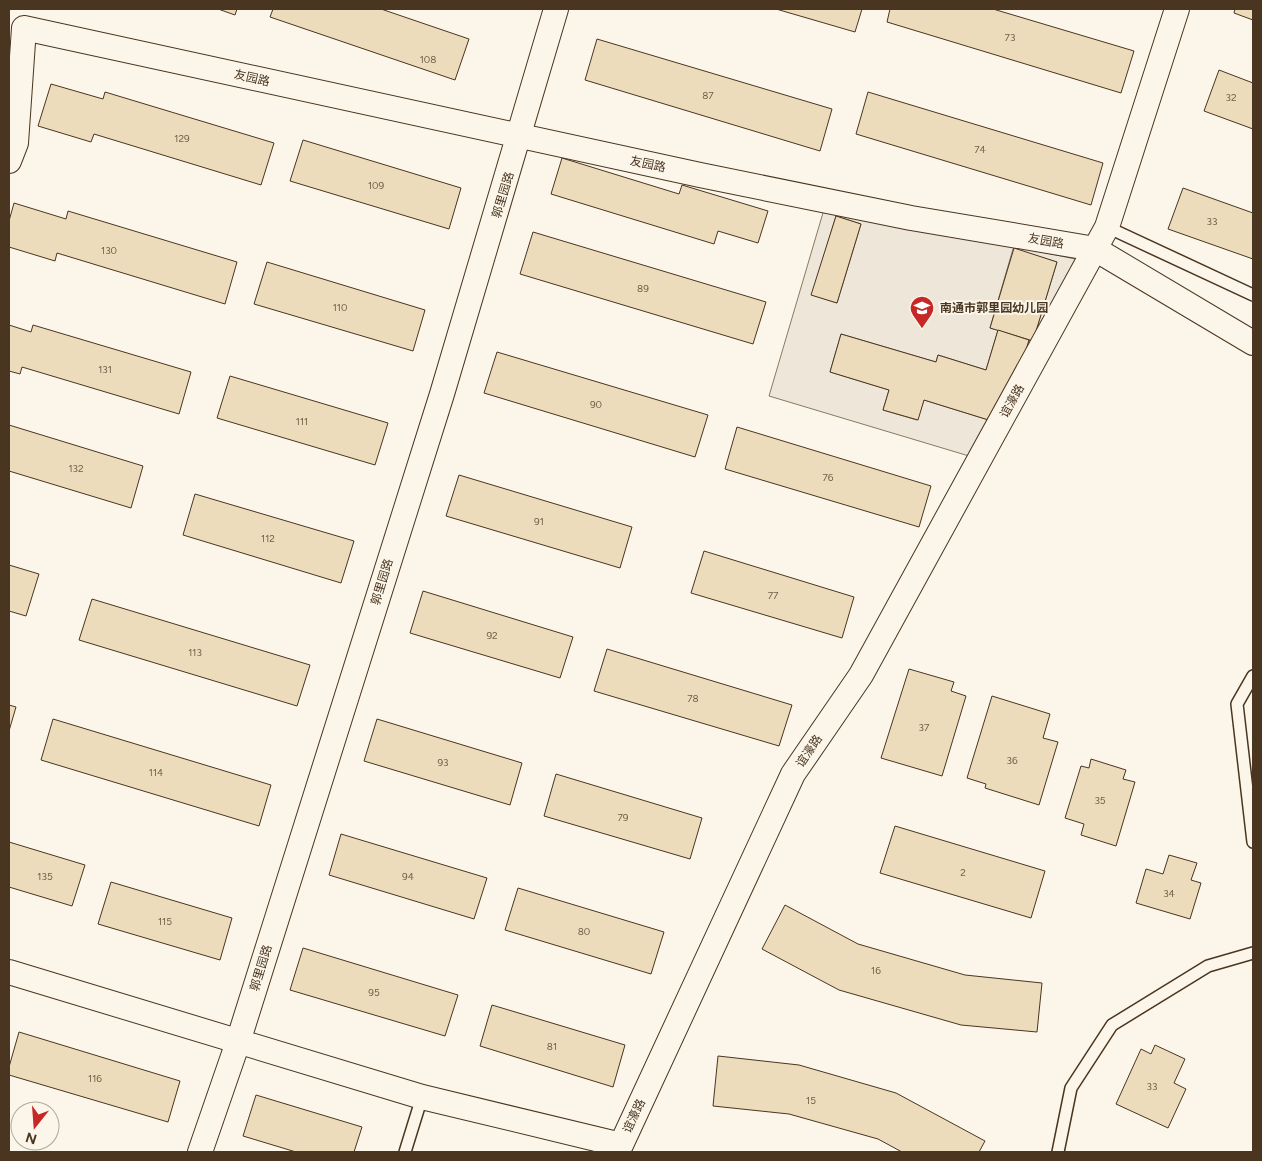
<svg xmlns="http://www.w3.org/2000/svg" width="1262" height="1161" font-family="Figtree,'Noto Sans SC',sans-serif">
<style>
.green{fill:#ede6d9;stroke:#887966;fill-rule:evenodd}
.building{fill:#ecdcbc;stroke:#4a3520}
.lines{fill:none;stroke-linecap:round;stroke-linejoin:round}
.service-casing{stroke:#4a3520;stroke-width:14}
.minor-casing{stroke:#4a3520;stroke-width:26}
.service{stroke:#fbf6e9;stroke-width:11}
.minor{stroke:#fbf6e9;stroke-width:24}
.labels{text-anchor:middle;stroke-width:4;stroke-linejoin:round;paint-order:stroke}
.number-label{font-size:10px;fill:#725f47}
.street-label{font-size:12px;fill:#4a3520;stroke:#fbf6e9}
.poi-label{font-size:12px;font-weight:bold;fill:#4a3520;stroke:#fbf6e9;text-anchor:start}
</style>
<rect width="100%" height="100%" fill="#fbf6e9"/>
<path class="green" d="M825,206L1094,263L979,459L769,396ZM836,216L861,224L837,303L812,295ZM1013,249L1057,262L1033,341L1029,340L1014,389L995,422L924,400L917,420L883,410L889,390L830,372L841,334L936,362L938,355L986,370L998,330L990,328Z"/>
<g class="building">
<polygon points="218,9 237,9 235,15"/>
<polygon points="273,9 381,9 469,39 455,80 270,17"/>
<polygon points="776,9 862,9 855,32"/>
<polygon points="890,9 993,9 1134,51 1121,93 887,22"/>
<polygon points="1235,9 1253,9 1253,20 1234,13"/>
<polygon points="597,39 832,109 820,151 585,80"/>
<polygon points="1219,70 1253,83 1253,129 1204,111"/>
<polygon points="51,84 103,99 105,92 274,143 261,185 94,134 91,142 38,126"/>
<polygon points="868,92 1103,163 1091,205 856,134"/>
<polygon points="303,140 461,188 449,229 290,181"/>
<polygon points="562,158 679,194 682,185 768,211 758,243 718,231 714,244 551,194"/>
<polygon points="1183,188 1253,213 1253,259 1168,229"/>
<polygon points="14,203 66,219 68,211 237,262 225,304 57,253 55,261 9,247 9,221"/>
<polygon points="836,216 861,224 837,303 811,295"/>
<polygon points="533,232 766,302 753,344 520,274"/>
<polygon points="1014,248 1057,262 1033,341 990,328"/>
<polygon points="267,262 425,310 413,351 254,304"/>
<polygon points="9,325 31,332 33,325 191,372 179,414 22,367 20,374 9,371"/>
<polygon points="998,330 1029,340 1014,389 995,422 924,400 918,420 883,410 889,390 830,372 841,334 936,362 938,355 986,370"/>
<polygon points="497,352 708,415 695,457 484,393"/>
<polygon points="230,376 388,423 375,465 217,418"/>
<polygon points="9,425 143,466 131,508 9,471"/>
<polygon points="737,427 931,486 919,527 725,469"/>
<polygon points="459,475 632,527 620,568 446,516"/>
<polygon points="195,494 354,541 341,583 183,535"/>
<polygon points="704,551 854,597 842,638 691,593"/>
<polygon points="9,565 39,574 26,616 9,611"/>
<polygon points="423,591 573,637 560,678 410,633"/>
<polygon points="92,599 310,665 297,706 79,640"/>
<polygon points="607,649 792,705 779,746 594,691"/>
<polygon points="909,669 954,682 951,691 966,696 942,776 881,758"/>
<polygon points="992,696 1050,714 1043,738 1058,742 1039,805 985,788 986,784 967,778"/>
<polygon points="9,705 16,707 9,731"/>
<polygon points="53,719 271,785 259,826 41,760"/>
<polygon points="377,719 522,763 510,805 364,761"/>
<polygon points="1091,759 1126,770 1123,779 1135,782 1116,846 1081,835 1084,824 1065,818 1081,766 1089,768"/>
<polygon points="556,774 702,818 690,859 544,816"/>
<polygon points="895,826 1045,871 1031,918 880,873"/>
<polygon points="341,834 487,878 474,919 329,875"/>
<polygon points="9,842 85,865 72,906 9,887"/>
<polygon points="1169,855 1197,863 1191,880 1201,883 1190,919 1136,903 1146,869 1163,874"/>
<polygon points="111,882 232,918 220,960 98,924"/>
<polygon points="518,888 664,932 651,974 505,930"/>
<polygon points="785,905 858,944 965,975 1042,983 1037,1032 961,1025 839,990 762,949"/>
<polygon points="303,948 458,995 445,1036 290,990"/>
<polygon points="492,1005 625,1045 613,1087 480,1046"/>
<polygon points="19,1032 180,1081 168,1122 9,1075 9,1067"/>
<polygon points="1155,1045 1185,1059 1174,1083 1186,1089 1168,1128 1116,1104 1141,1049 1151,1054"/>
<polygon points="718,1056 799,1065 896,1093 985,1141 979,1152 902,1152 878,1139 789,1114 713,1106"/>
<polygon points="256,1095 362,1127 354,1152 296,1152 243,1136"/>
</g>
<g class="lines">
<defs>
<g id="service">
<polyline points="1107,227 1253,295"/>
<polyline points="1253,676 1237,704 1253,842"/>
<polyline points="405,1152 422,1097"/>
<polyline points="1058,1152 1071,1088 1112,1025 1208,966 1253,953"/>
</g>
<g id="minor">
<polyline points="9,161 16,143 24,28 700,175 911,218 1095,249 1253,343"/>
<polyline points="9,972 422,1097 621,1145 793,774 861,675 1107,227 1177,9"/>
<polyline points="200,1152 238,1042 442,394 556,9"/>
</g>
</defs>
<use href="#service" class="service-casing"/>
<use href="#minor" class="minor-casing"/>
<use href="#service" class="service"/>
<use href="#minor" class="minor"/>
</g>
<defs>
<symbol id="school-pin" viewBox="-11 -11 22 30"><path d="M0 17L-7.5 6A9.5 9.5 0 1 1 7.5 6Z" fill="#c62828" stroke="#fbf6e9"/><path d="M0-5L7-2L0 1L-7-2ZM-4 1L0 2.5L4 1V4Q0 6-4 4Z" fill="#fff"/></symbol>
</defs>
<g fill-rule="evenodd">
<use href="#school-pin" x="908" y="294" width="28" height="38"/>
</g>
<g class="labels">
<g class="number-label">
<text x="1010" y="41">73</text>
<text x="428" y="63">108</text>
<text x="708" y="99">87</text>
<text x="1231" y="101">32</text>
<text x="182" y="142">129</text>
<text x="980" y="153">74</text>
<text x="376" y="189">109</text>
<text x="1212" y="225">33</text>
<text x="109" y="254">130</text>
<text x="643" y="292">89</text>
<text x="340" y="311">110</text>
<text x="105" y="373">131</text>
<text x="596" y="408">90</text>
<text x="302" y="425">111</text>
<text x="76" y="472">132</text>
<text x="828" y="481">76</text>
<text x="539" y="525">91</text>
<text x="268" y="542">112</text>
<text x="773" y="599">77</text>
<text x="492" y="639">92</text>
<text x="195" y="656">113</text>
<text x="693" y="702">78</text>
<text x="924" y="731">37</text>
<text x="1012" y="764">36</text>
<text x="443" y="766">93</text>
<text x="156" y="776">114</text>
<text x="1100" y="804">35</text>
<text x="623" y="821">79</text>
<text x="963" y="876">2</text>
<text x="45" y="880">135</text>
<text x="408" y="880">94</text>
<text x="1169" y="897">34</text>
<text x="165" y="925">115</text>
<text x="584" y="935">80</text>
<text x="876" y="974">16</text>
<text x="374" y="996">95</text>
<text x="552" y="1050">81</text>
<text x="95" y="1082">116</text>
<text x="1152" y="1090">33</text>
<text x="811" y="1104">15</text>
</g>
<g class="street-label">
<text transform="translate(252 78) rotate(13)" y="4">友园路</text>
<text transform="translate(648 164) rotate(12)" y="4">友园路</text>
<text transform="translate(503 195) rotate(-73)" y="4">郭里园路</text>
<text transform="translate(1046 241) rotate(10)" y="4">友园路</text>
<text transform="translate(1012 401) rotate(-61)" y="4">谊濠路</text>
<text transform="translate(382 582) rotate(-73)" y="4">郭里园路</text>
<text transform="translate(809 751) rotate(-56)" y="4">谊濠路</text>
<text transform="translate(261 968) rotate(-73)" y="4">郭里园路</text>
<text transform="translate(634 1116) rotate(-65)" y="4">谊濠路</text>
</g>
<g class="poi-label">
<text x="940" y="312">南通市郭里园幼儿园</text>
</g>
</g>
<rect width="1262" height="1161" fill="none" stroke="#4a3520" stroke-width="20"/>
<g transform="translate(35 1126) rotate(197)"><circle r="24" fill="#fbf6e9" stroke="#b4a999"/>
<path d="M0-4L9 19L0 12L-9 19Z" fill="#c62828"/>
<text y="-8" font-size="14" font-weight="bold" text-anchor="middle" fill="#4a3520">N</text>
</g>
</svg>
